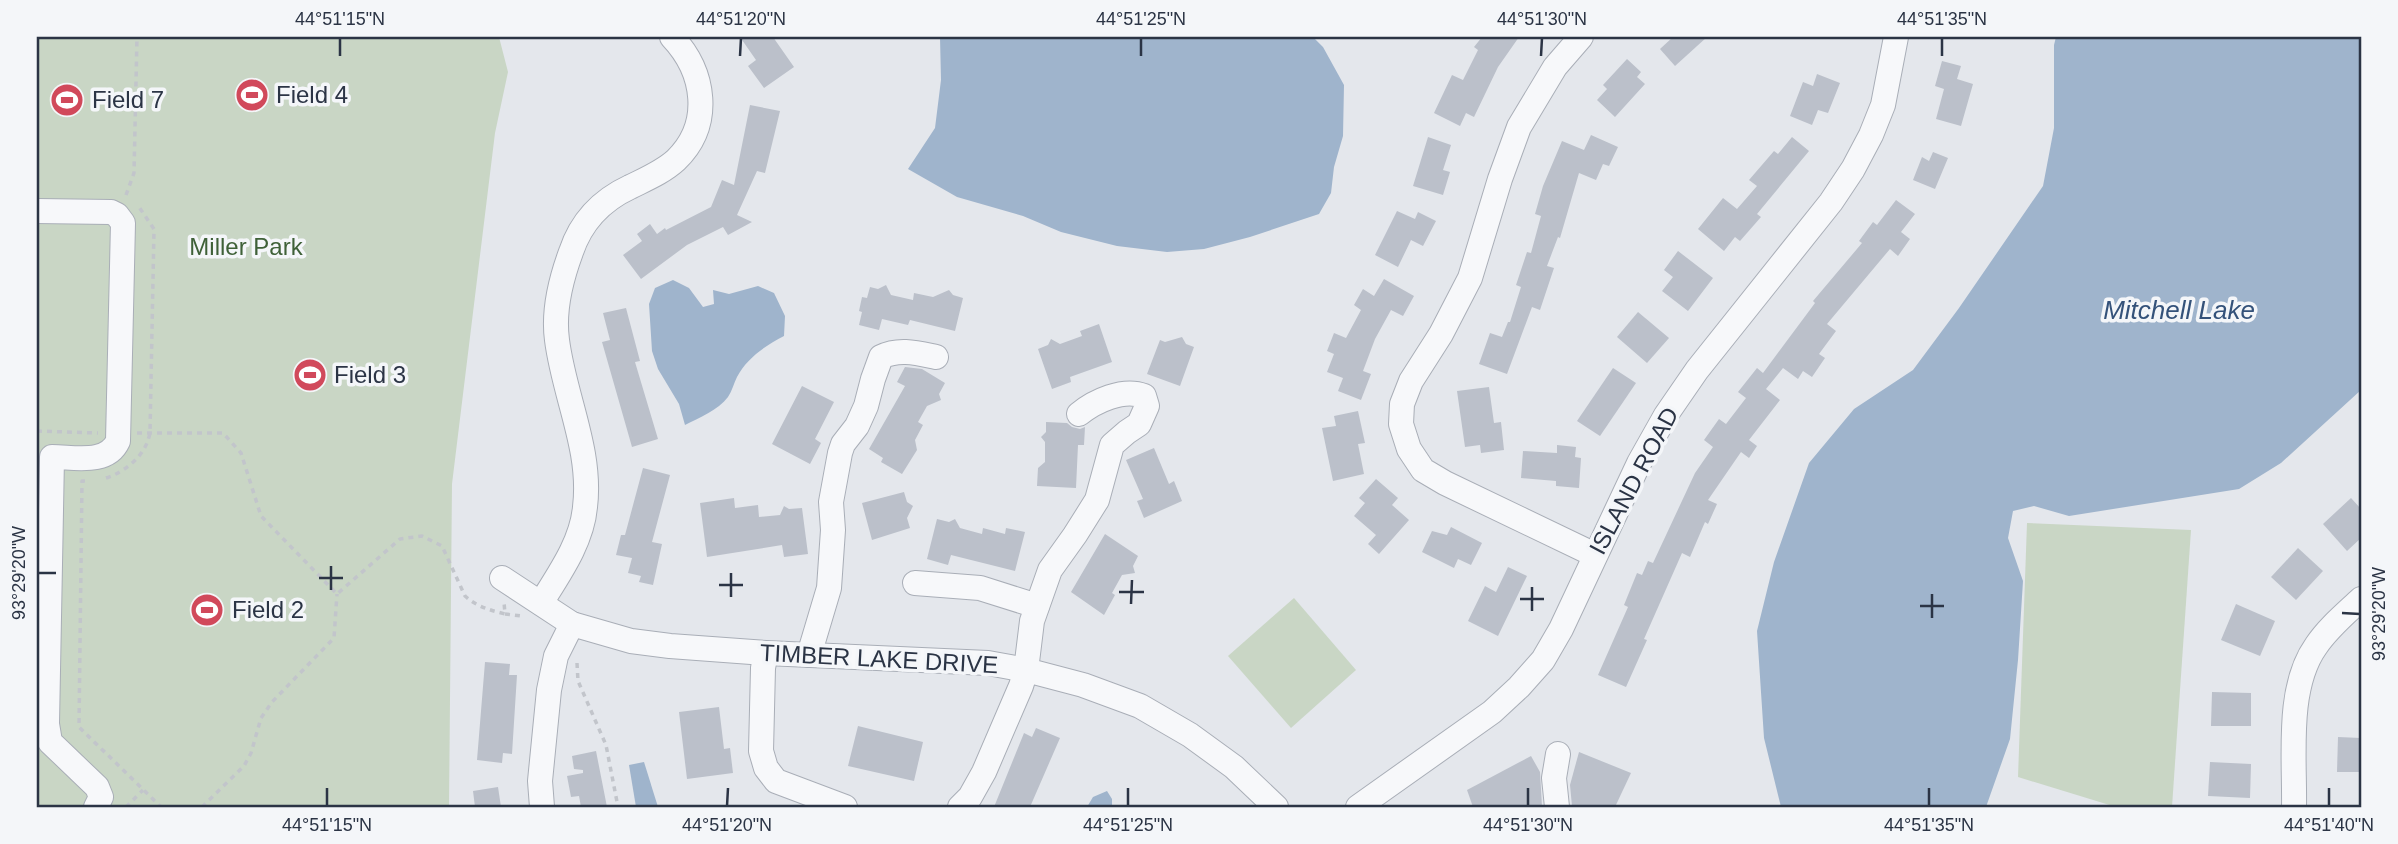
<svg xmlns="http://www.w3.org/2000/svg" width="2398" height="844" font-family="Helvetica,sans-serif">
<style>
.green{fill:#c9d6c5}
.water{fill:#9fb4cc}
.building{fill:#bbc0ca}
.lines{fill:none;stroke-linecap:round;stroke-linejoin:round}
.minor-casing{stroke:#a9aeb7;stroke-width:26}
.path{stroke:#c2c5cb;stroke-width:3.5;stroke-dasharray:5 5;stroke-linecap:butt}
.minor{stroke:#f7f8fa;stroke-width:24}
.ticks{fill:none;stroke:#2b3445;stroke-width:2.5}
.labels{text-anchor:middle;stroke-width:7;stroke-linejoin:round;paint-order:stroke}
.poi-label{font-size:24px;fill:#2b3445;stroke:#f4f6f9;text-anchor:start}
.park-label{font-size:24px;fill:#3f6138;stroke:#f4f6f9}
.street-label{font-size:24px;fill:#2b3445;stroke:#f4f6f9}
.water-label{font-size:26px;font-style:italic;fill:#34527a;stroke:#f4f6f9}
.neatline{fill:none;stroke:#2b3445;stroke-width:2.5}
.ticks-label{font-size:18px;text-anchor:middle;fill:#2b3445}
</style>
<rect width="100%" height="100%" fill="#e4e7ec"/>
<g class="green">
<polygon points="37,37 499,37 508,72 495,133 452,484 449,807 37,807"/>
<polygon points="2027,523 2191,530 2172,807 2116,807 2018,777"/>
<polygon points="1294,598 1356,670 1291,728 1228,656"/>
</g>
<g class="water">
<polygon points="940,37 1313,37 1323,47 1344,85 1343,136 1334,167 1331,193 1319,214 1250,237 1204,249 1167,252 1117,246 1061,232 1023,216 957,197 908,169 935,128 941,80"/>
<polygon points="2056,37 2361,37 2361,390 2281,463 2239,489 2069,516 2034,506 2013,511 2008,538 2023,581 2018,660 2010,739 1986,807 1781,807 1764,738 1757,631 1774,562 1809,463 1854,409 1913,370 1959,308 2043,186 2054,128 2054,45"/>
<path d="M673,280L689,288L703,307L714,304L713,290L729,294L758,286L774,293L785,316L784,336C765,346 747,358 737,377C734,383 732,391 728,397C718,410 699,418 685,425L679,404L658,369L652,351L649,304L655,288Z"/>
<polygon points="644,762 658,807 636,807 629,765"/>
<polygon points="1107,791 1112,799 1112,807 1087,807 1093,797"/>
</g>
<g class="building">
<polygon points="740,37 773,37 794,67 764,88 748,66 756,60"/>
<polygon points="1482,37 1519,37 1498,67 1474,117 1466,113 1460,126 1434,113 1452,75 1463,80 1478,50 1474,47"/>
<polygon points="1673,37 1707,37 1675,66 1660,49"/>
<polygon points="1627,59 1641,72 1637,77 1645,84 1615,117 1597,100 1607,89 1603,85"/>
<polygon points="1942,61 1961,66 1957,79 1973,84 1961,126 1936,119 1944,89 1935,86"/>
<polygon points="1817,74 1840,83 1828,113 1818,110 1812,125 1790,116 1803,82 1813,86"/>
<polygon points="750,105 780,111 765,173 757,171 737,215 752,222 728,235 723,227 687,245 641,279 623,255 642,241 637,234 650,224 657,234 665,228 666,230 711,207 722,180 734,185"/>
<polygon points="1591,135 1618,147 1609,166 1603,164 1596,180 1579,173 1560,238 1558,237 1547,266 1554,268 1540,310 1532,307 1507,374 1479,364 1490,333 1502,337 1508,322 1510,322 1521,287 1516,285 1527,252 1531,253 1541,216 1535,214 1543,186 1562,141 1584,150"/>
<polygon points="1428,137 1451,145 1443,170 1450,172 1443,195 1413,186"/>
<polygon points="1792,137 1809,151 1757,214 1761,217 1740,241 1735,237 1724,251 1698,229 1723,198 1737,209 1757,186 1749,180 1774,151 1778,154"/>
<polygon points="1933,152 1948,158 1935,189 1913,180 1922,157 1929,161"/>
<polygon points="1896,200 1915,214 1901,232 1910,239 1898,256 1890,249 1827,324 1836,331 1819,354 1825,358 1812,377 1803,371 1798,379 1783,368 1766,389 1780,400 1749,440 1757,446 1749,458 1741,452 1708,500 1717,504 1708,524 1705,522 1690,557 1682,553 1644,639 1647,640 1626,687 1598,675 1628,607 1624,605 1637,573 1642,575 1648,561 1653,563 1695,473 1713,447 1704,440 1719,419 1726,424 1746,398 1738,392 1757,368 1763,373 1815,303 1813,301 1862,243 1859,241 1873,222 1877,225"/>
<polygon points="1397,211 1415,219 1418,212 1436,221 1423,246 1411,240 1398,267 1375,255"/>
<polygon points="1678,251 1713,278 1688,311 1662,291 1673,277 1664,270"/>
<polygon points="1384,279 1414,296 1403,316 1391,310 1375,339 1363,371 1371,374 1361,400 1338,391 1343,378 1327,372 1334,354 1327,351 1334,333 1346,338 1361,310 1354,305 1363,289 1374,296"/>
<polygon points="886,285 891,295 913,300 914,293 933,297 949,290 953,295 963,298 955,331 910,320 908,325 882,319 879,330 859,325 862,312 859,311 862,297 867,298 870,287 878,289"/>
<polygon points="626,308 640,361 635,362 658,439 632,447 602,342 610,340 603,313"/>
<polygon points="1638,312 1669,338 1647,363 1617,337"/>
<polygon points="1099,324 1112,362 1070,377 1071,382 1052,389 1038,349 1048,345 1051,339 1060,344 1082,336 1080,331"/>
<polygon points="1182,337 1186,344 1194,347 1180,386 1147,374 1160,340 1165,342"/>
<polygon points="905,367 922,369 945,383 939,394 941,400 927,406 918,422 923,425 915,440 917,450 902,474 881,462 883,458 869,449 905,386 897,382"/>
<polygon points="1613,368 1636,383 1600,436 1577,421"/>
<polygon points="802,386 834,402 815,439 821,443 810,464 772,444"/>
<polygon points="1489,387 1494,423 1501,422 1504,450 1481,453 1480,445 1465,447 1457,391"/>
<polygon points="1358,411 1365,443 1358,444 1364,474 1333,481 1322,428 1336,426 1334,416"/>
<polygon points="1046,422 1067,423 1072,427 1080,429 1085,427 1084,445 1078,445 1076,488 1037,486 1038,468 1045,462 1045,442 1041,437 1046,432"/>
<polygon points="1557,445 1576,447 1575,457 1581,458 1579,488 1556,486 1556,481 1521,478 1523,451 1557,453"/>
<polygon points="1154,448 1169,484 1174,481 1182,501 1144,518 1137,501 1143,499 1126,460"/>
<polygon points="643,468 670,475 652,542 662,544 653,585 639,582 641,576 628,573 632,558 616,555 621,535 625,535"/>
<polygon points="1376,479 1398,498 1392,505 1409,520 1379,554 1368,544 1376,535 1354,516 1365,503 1359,498"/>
<polygon points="904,492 907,502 913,506 907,518 910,528 872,540 862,503"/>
<polygon points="734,498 735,508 758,505 759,517 780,515 784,506 789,509 802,508 808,554 784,557 782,545 707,557 700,503"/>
<polygon points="2351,498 2361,509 2361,538 2347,551 2323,524"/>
<polygon points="937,519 949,522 955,519 960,528 982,534 983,528 1005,534 1006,528 1025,532 1015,571 951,555 948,565 927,559"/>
<polygon points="1451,527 1482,543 1471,565 1458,559 1454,568 1422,552 1432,531 1447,535"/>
<polygon points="1105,534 1138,556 1133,566 1135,573 1122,575 1112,593 1115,595 1104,615 1071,592"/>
<polygon points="2298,548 2323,571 2296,600 2271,577"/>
<polygon points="1508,567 1527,576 1498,636 1468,621 1485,586 1496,592"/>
<polygon points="2236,604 2275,621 2260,656 2221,640"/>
<polygon points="485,662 510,664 509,675 517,675 512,754 503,753 502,763 477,760"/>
<polygon points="2212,692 2251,693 2251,726 2211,726"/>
<polygon points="719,707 724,749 730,748 733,773 687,779 679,712"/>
<polygon points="858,726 923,742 914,781 848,766"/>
<polygon points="1036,728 1060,738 1030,807 994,807 1024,733 1032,737"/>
<polygon points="2338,737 2361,738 2361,772 2337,772"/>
<polygon points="596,751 607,807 581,807 579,796 571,797 567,776 583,773 583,770 574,769 572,756"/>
<polygon points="1579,752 1631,773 1615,807 1572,806 1570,785"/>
<polygon points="1531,756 1540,772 1542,807 1473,807 1467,790"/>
<polygon points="2210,762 2251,764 2250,798 2208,796"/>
<polygon points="498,787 501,807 475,807 473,791"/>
</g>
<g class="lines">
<defs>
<g id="minor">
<polyline points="1581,37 1555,67 1519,127 1500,179 1470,278 1441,334 1411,381 1402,404 1401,424 1409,449 1423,470 1445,483 1595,555"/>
<path d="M37,211L111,212L117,215L123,223L118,441C107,465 75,457 52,457L47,724L50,742L97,787L101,797L96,807"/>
<polyline points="502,578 572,624 631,641 670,646 766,653 988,663 1026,670 1083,685 1140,706 1190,735 1234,767 1276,807"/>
<polyline points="915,583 980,588 1037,606"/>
<path d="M541,603C559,574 582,542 585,507C592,450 564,396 557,340C553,311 561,279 571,252C581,222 602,200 630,187C646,179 663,172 676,160C713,124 705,72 672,37"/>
<polyline points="766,653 763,668 761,751 766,768 776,781 845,807"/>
<path d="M809,655L829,588L833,530L831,502L840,453L843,444L857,426L866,406L873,379L881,357C899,348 917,353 936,357"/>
<polyline points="542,807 540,781 549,690 556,656 572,624"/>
<path d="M960,807L970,797L984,772L1021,686L1026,670L1032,621L1050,570L1075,535L1097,500L1112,445L1127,432L1139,424L1147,406L1144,396C1123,388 1095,401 1079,414"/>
<polyline points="1358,807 1492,712 1519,687 1543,660 1561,629 1639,463 1666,415 1697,370 1831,202 1853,169 1871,135 1883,105 1896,37"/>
<polyline points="1557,807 1554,778 1558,754"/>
<path d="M2294,807C2295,758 2286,688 2316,646C2328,628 2345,614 2361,599"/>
</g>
</defs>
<use href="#minor" class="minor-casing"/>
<g class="path">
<polyline points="126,195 134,173 137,37"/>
<polyline points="37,431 98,433"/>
<path d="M137,433H223L241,453L261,516L337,594L400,539L422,536L442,546L465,596C477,607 490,610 505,614L504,602"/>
<path d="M106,478C127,471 147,454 150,432L154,229L139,207"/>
<polyline points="85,481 82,481 79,727 161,807"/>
<polyline points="505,614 521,616"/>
<polyline points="577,663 578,681 606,745 618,807"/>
<polyline points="126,807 143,790"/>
<polyline points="202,807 244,766 251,753 261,718 272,702 334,638 337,594"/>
</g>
<use href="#minor" class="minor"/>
</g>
<path class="ticks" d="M340,56V38M740,56L741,38M1141,56V38M1541,56L1542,38M1942,56V38M38,573H56M319,578H343M719,585H743M331,590V566M1119,592H1144M731,597V573M1520,599H1544M1131,604L1132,580M1920,606H1944M1532,611V587M2342,613L2360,614M1932,618V594M327,806V788M727,806L728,788M1128,806V788M1528,806V788M1929,806V788M2329,806V788"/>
<defs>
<symbol id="stadium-disc" viewBox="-11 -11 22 22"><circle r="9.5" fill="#d1495b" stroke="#f4f6f9"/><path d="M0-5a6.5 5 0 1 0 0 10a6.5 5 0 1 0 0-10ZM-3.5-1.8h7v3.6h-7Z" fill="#fff"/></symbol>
</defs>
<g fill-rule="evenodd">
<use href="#stadium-disc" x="233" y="76" width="38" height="38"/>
<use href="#stadium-disc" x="48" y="81" width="38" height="38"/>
<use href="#stadium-disc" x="291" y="356" width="38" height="38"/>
<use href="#stadium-disc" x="188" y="591" width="38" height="38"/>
</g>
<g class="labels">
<g class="poi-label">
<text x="276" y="103">Field 4</text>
<text x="92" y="108">Field 7</text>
<text x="334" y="383">Field 3</text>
<text x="232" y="618">Field 2</text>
</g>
<g class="park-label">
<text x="246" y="255">Miller Park</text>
</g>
<g class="street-label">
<text transform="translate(1634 481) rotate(-62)" y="8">ISLAND ROAD</text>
<text transform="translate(879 659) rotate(3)" y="8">TIMBER LAKE DRIVE</text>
</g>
<g class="water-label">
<text x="2179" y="319">Mitchell Lake</text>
</g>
</g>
<rect width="2398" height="844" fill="none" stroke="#f4f6f9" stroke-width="77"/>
<rect x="38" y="38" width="2322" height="768" class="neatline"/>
<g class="ticks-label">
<text x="340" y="25">44°51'15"N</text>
<text x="741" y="25">44°51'20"N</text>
<text x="1141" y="25">44°51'25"N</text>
<text x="1542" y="25">44°51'30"N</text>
<text x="1942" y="25">44°51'35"N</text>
<text transform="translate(19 573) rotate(-90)" y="6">93°29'20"W</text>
<text transform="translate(2379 614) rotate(-90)" y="6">93°29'20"W</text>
<text x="327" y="831">44°51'15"N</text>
<text x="727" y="831">44°51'20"N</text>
<text x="1128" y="831">44°51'25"N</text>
<text x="1528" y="831">44°51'30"N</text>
<text x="1929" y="831">44°51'35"N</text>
<text x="2329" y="831">44°51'40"N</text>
</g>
</svg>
